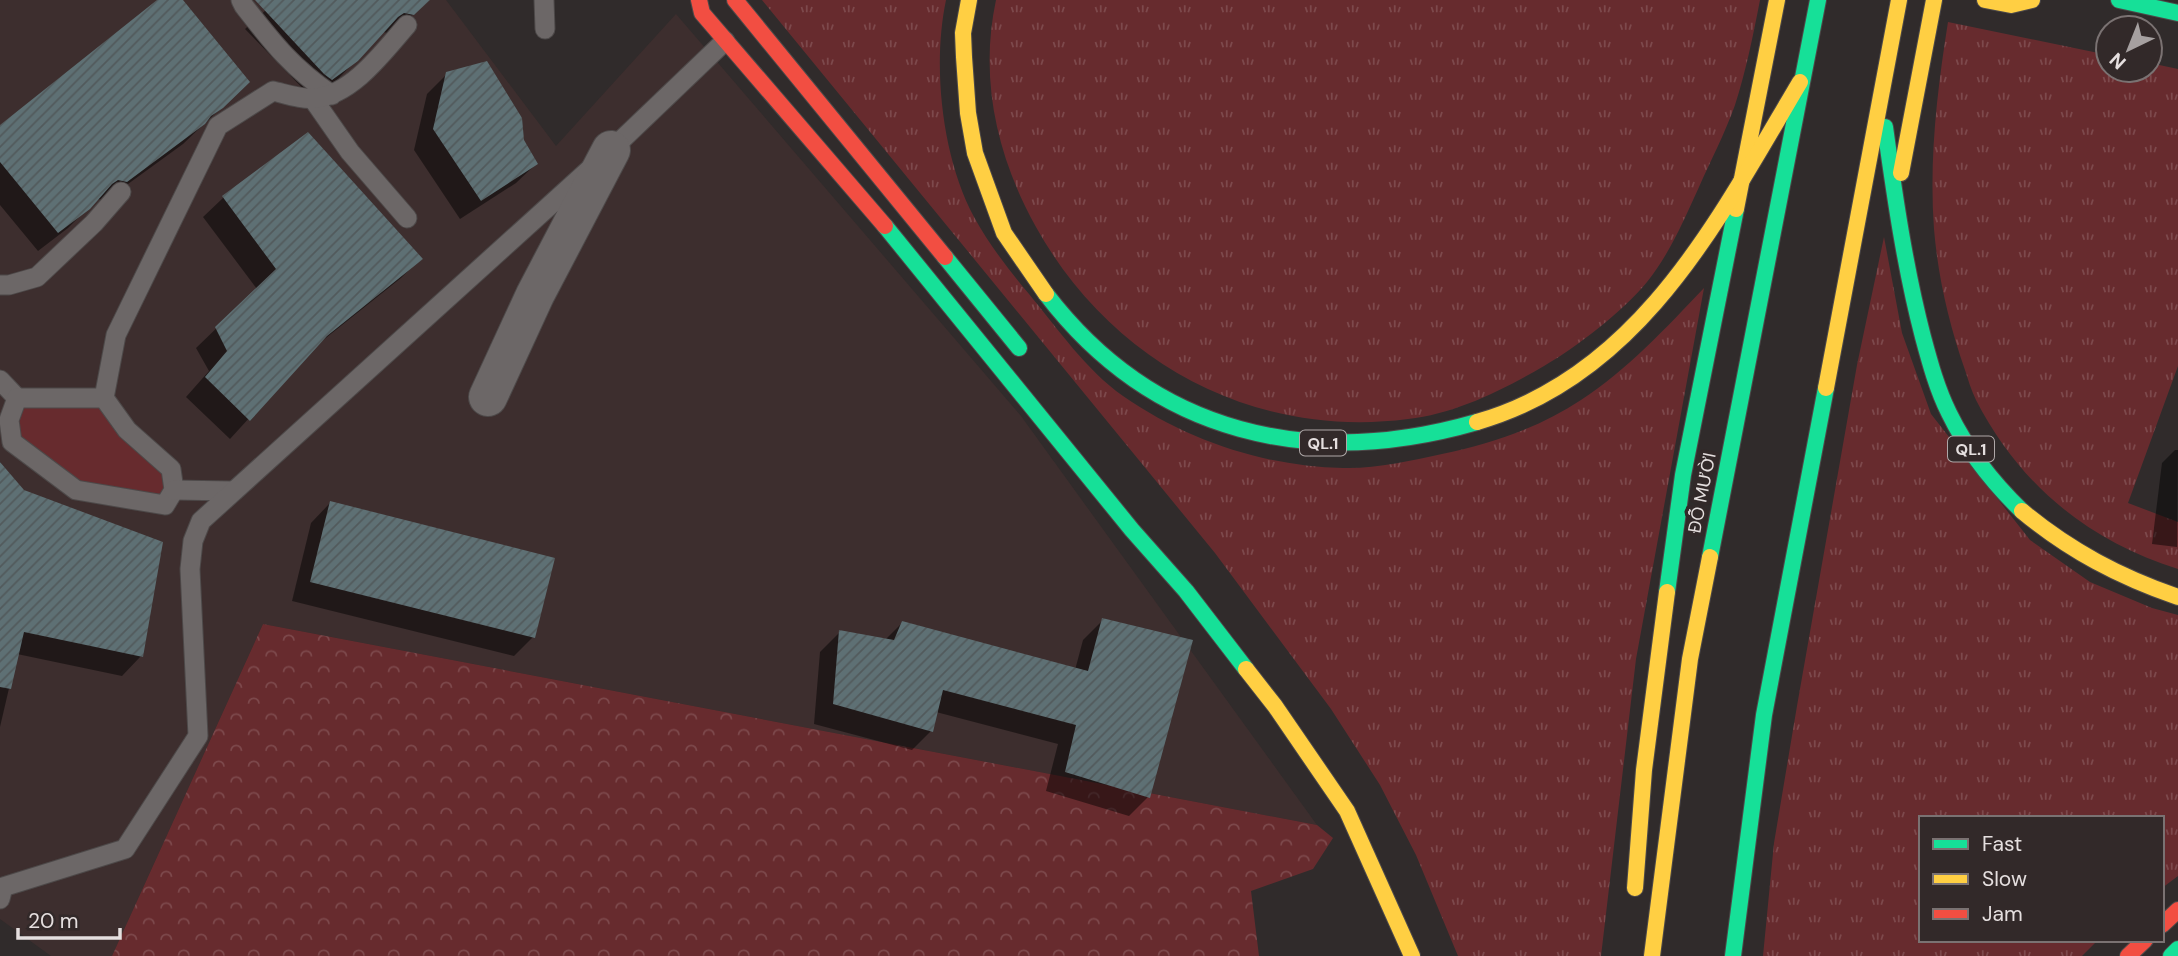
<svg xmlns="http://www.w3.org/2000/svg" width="2178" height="956" font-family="'DM Sans',sans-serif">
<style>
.built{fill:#3d2e2e}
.grass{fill:url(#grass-tufts)}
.forest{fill:url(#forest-crowns)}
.park{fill:#672b2e}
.shadow{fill:#0007}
.building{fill:url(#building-hatch)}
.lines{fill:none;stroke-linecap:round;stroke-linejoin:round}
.lane-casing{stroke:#4d4949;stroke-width:21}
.street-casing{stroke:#4d4949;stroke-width:40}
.fast-casing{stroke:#4d4949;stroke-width:18}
.slow-casing{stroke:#4d4949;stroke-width:18}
.jam-casing{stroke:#4d4949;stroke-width:18}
.lane{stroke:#6c6767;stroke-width:19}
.street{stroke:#6c6767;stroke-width:38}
.fast{stroke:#16e098;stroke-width:16}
.slow{stroke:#ffcf43;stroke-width:16}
.jam{stroke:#f24e42;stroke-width:16}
.labels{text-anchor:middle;stroke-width:7;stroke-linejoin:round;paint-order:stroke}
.shield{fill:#322929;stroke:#afa8a8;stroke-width:2}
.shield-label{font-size:16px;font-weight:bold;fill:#e5dfdf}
.street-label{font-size:18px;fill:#e5dfdf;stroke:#322929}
</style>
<defs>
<pattern id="grass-tufts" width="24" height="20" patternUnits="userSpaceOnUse" patternTransform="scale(1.75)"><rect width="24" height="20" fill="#672b2e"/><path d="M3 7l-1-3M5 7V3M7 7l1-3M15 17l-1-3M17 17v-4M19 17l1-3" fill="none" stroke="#7d494c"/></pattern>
<pattern id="forest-crowns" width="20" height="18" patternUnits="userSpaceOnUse" patternTransform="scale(1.75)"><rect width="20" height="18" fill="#672b2e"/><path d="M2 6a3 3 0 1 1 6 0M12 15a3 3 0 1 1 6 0" fill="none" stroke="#7d494c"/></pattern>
<pattern id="building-hatch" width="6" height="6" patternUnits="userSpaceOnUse" patternTransform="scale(1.75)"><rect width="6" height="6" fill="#5e7074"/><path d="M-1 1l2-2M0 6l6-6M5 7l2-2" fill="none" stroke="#525a5c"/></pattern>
</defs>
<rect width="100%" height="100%" fill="#302b2b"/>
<polygon class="built" points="0,0 446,0 556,146 676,14 1021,416 1317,825 263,624 112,956 51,956 0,919"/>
<g class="grass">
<path d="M762,0H946C932,66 942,157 974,217C990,246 1009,270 1029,294C1058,329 1086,370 1123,396C1188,441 1264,466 1343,468C1375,469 1410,461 1442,454C1490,444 1539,428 1581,400C1627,370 1666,328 1704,288L1636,659L1601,956H1458L1416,855L1380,785L1331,709L1215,553Z"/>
<path d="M996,0H1760C1753,36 1746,71 1735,105C1725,133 1711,160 1699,187C1684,220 1670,253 1647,282C1622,312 1578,346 1544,366C1503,390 1455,414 1408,419C1253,439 1111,362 1036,227C997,157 979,79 996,0Z"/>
<path d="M1948,22L2108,55V70H2150V63L2178,69V366L2128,503L2178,522V569C2088,541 2019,484 1976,400C1971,390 1968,379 1965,370C1949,324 1938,277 1934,229C1929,160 1937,91 1948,22Z"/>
<polygon points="1884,237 1902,333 1931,414 2030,540 2090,582 2152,608 2178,615 2178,876 2162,888 2162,818 1921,818 1921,940 2098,940 2082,956 1763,956 1774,843 1797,706 1857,365"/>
</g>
<polygon class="forest" points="263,624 1317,825 1333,838 1313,869 1251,891 1259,956 112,956"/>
<polygon class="park" points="100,403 167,472 165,506 79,485 19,440 15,422 21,404"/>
<g class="shadow">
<polygon points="160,0 181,0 228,101 183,144 106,200 97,199 68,228 38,251 0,205 0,127"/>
<polygon points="277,0 420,0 423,4 393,34 383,32 337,80 312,98 245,29"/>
<polygon points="447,74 522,140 536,164 516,183 460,219 414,150 427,94"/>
<polygon points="308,135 420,259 401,278 312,349 230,439 186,397 209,371 196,348 257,289 203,217 223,198"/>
<polygon points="2175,450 2178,450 2177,547 2152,544 2162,463"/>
<polygon points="0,462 141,656 122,676 17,654 0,727"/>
<polygon points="330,503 533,637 514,656 292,601 311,523"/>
<polygon points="1103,620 1148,797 1129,816 1046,791 1058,744 936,712 931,731 912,750 814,724 820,652 840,632 885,640 902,623 1075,670 1083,640"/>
</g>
<g class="building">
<polygon points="157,0 183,0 250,82 223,108 211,116 205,124 127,182 118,180 112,184 90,209 58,233 0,162 0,125"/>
<polygon points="255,0 430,0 414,15 404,13 398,17 358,61 332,80 324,74"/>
<polygon points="487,61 522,118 524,140 538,164 481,201 433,129 446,72"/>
<polygon points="308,132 423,259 327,336 250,421 205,377 227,351 215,327 276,269 222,196"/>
<polygon points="0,462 24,490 163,542 143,657 24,632 11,689 0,687"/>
<polygon points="330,501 555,558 535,638 310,582"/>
<polygon points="1102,618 1193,640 1150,798 1065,772 1076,725 943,690 933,732 833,704 839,630 894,640 902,621 1088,671"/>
</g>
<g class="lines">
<defs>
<g id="lane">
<path d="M241,0L244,6C273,43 292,68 332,95"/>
<polyline points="544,0 545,29"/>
<polyline points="313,99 350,152 407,218"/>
<polyline points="0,285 9,285 37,277 94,223 121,192"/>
<polyline points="0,380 17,398"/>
<path d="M104,398L127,430L171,469L174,490L165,505L76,490L12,442L9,420L17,398H104L116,335L218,126L273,91C286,94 303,100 316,98C353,94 384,51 407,25"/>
<polyline points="174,490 232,491"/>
<polyline points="0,899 3,887 125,849 198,736 190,569 193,541 201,521 611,150 725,41"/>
</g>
<polyline id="street" points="488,397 535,295 611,150"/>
<g id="fast">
<polyline points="2119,0 2178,13"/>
<path d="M1885,127C1895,198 1905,268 1923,337C1930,363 1937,389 1949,413C1967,450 1993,483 2022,511"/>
<polyline points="885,226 1132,530 1186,591 1246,669"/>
<polyline points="945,257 1019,348"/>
<path d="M1046,294C1154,435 1311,470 1477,422"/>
<polyline points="1710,557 1818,0"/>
<polyline points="1667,592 1683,475 1736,209"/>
<polyline points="1733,956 1764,715 1826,388"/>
<polyline points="2171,956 2178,949"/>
</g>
<g id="slow">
<polyline points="969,0 963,33 964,57 968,113 975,153 1004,233 1046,294"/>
<polyline points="1985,0 2011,5 2032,0"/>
<polyline points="1901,173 1934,0"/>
<polyline points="1736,209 1777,0"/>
<polyline points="1826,388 1899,0"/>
<path d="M1477,422C1641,375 1719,218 1800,82"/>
<path d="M2022,511C2070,551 2120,577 2178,597"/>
<polyline points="1246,669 1275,706 1347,811 1412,956"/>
<polyline points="1635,888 1644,770 1667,592"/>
<polyline points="1652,956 1690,659 1710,557"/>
</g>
<g id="jam">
<polyline points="699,0 702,13 885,226"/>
<polyline points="735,0 945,257"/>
<polyline points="2162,925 2178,910"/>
<polyline points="2128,956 2145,940"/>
</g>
</defs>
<use href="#lane" class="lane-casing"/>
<use href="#street" class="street-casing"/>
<use href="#fast" class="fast-casing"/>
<use href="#slow" class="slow-casing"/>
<use href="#jam" class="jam-casing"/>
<use href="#lane" class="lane"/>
<use href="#street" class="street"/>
<use href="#fast" class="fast"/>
<use href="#slow" class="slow"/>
<use href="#jam" class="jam"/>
</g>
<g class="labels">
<g class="shield">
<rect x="1300" y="430.5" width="46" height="25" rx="5"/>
<rect x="1948" y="436.5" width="46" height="25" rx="5"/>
</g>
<g class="shield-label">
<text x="1323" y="449">QL.1</text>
<text x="1971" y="455">QL.1</text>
</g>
<g class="street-label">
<text transform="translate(1702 493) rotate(-79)" y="6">ĐỖ MƯỜI</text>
</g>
</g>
<rect x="1919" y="816" width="245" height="126" fill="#322929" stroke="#7a7272" stroke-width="2"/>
<rect x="1933" y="839" width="35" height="10" fill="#16e098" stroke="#7a7272" stroke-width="2"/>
<text x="1982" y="851" font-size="21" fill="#e5dfdf">Fast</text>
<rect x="1933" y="874" width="35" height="10" fill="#ffcf43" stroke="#7a7272" stroke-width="2"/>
<text x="1982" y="886" font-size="21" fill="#e5dfdf">Slow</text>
<rect x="1933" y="909" width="35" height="10" fill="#f24e42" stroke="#7a7272" stroke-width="2"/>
<text x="1982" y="921" font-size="21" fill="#e5dfdf">Jam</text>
<g transform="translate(2129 49) rotate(223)"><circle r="33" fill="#322929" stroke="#7a7272" stroke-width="2"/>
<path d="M0-5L12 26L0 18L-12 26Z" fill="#a6a0a0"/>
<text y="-10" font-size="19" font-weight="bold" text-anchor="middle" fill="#e5dfdf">N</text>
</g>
<path d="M18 928v10h102v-10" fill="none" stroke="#e5dfdf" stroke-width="3.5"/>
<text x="28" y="928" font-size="21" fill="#e5dfdf" stroke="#322929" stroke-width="5" paint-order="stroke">20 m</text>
</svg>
